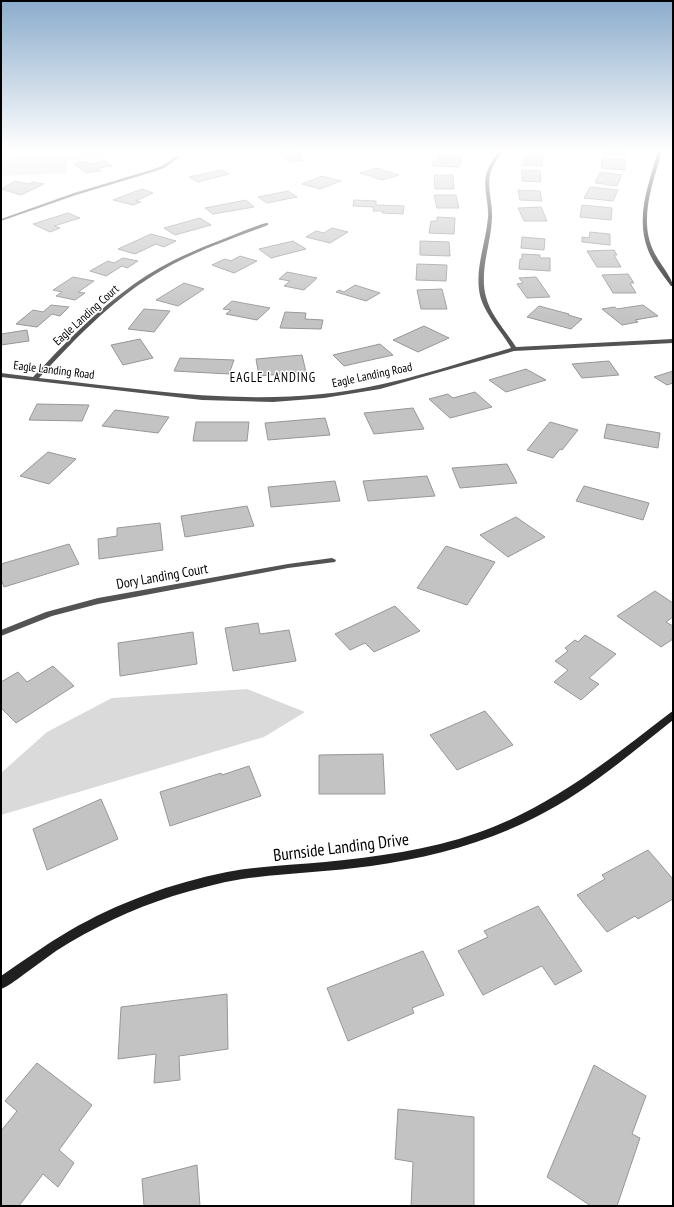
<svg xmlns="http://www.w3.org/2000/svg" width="674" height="1207" font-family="'PT Sans Narrow',sans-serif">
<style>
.green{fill:#dadada}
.building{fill:#c3c3c3;stroke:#979797}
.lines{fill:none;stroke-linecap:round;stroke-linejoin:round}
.street{fill:#535353;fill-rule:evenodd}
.secondary{fill:#202020;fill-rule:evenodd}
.labels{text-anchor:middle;stroke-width:3;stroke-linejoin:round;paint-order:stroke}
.far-street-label{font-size:12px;fill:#000;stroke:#fff}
.far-neighbourhood-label{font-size:13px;letter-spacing:1px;fill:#000;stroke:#fff}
.street-label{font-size:14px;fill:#000;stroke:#fff}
.near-street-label{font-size:17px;fill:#000;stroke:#fff}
</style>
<rect width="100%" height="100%" fill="#fff"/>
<g class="green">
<polygon points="49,151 104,151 104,156 67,161 67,173 1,176 1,160 46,153"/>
<polygon points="247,689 305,712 264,737 1,815 1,773 47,732 112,698"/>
</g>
<g class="building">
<polygon points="298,151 303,161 289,162 281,152"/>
<polygon points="605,151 627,151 625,156 604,154"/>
<polygon points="525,154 543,155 542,166 523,165"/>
<polygon points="439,155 462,157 459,167 432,166 434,161 437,161"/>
<polygon points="602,158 625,159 625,170 601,168"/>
<polygon points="86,161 89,164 105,161 112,166 98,168 101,171 86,173 74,164"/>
<polygon points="377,168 399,175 382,180 360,173"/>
<polygon points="222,170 229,174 198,182 189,177"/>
<polygon points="522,170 540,171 541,182 522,181"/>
<polygon points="600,172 622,175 617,186 595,183"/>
<polygon points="434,175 453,175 454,189 435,189"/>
<polygon points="322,176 341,181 320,189 302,184"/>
<polygon points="15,181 28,184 33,182 44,184 21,195 1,189"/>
<polygon points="590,187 618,190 613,201 584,198"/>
<polygon points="142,189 153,193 136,201 141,202 133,205 113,200"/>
<polygon points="518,190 540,191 542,201 520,200"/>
<polygon points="288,191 297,197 267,203 258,197"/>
<polygon points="434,195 456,195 459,208 437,208"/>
<polygon points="246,200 254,207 213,214 205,208"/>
<polygon points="354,200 376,201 376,205 404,206 403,214 382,213 383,211 373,211 374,207 353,206"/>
<polygon points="582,205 612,208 611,220 580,217"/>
<polygon points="541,207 547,221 524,221 518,208"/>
<polygon points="68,213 80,218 54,226 60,228 50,232 33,224"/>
<polygon points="437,217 455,218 454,234 429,233 431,221 437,221"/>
<polygon points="200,218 211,225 175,235 164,228"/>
<polygon points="332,228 348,232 330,243 306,237 316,231 324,233"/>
<polygon points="590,232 610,234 610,245 582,242 582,237 589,238"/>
<polygon points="151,234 176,241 164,247 156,244 135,254 118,249"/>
<polygon points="522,237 545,239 544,250 521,248"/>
<polygon points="293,241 306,249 271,258 259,249"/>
<polygon points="420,241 449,242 450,256 420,255"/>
<polygon points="614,250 617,255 614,255 621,267 597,267 587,251"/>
<polygon points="522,254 540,255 540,258 550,258 550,271 519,269 520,259 522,259"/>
<polygon points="240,256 257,261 234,273 212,265 225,259 231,261"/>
<polygon points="123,258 138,261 127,268 122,266 106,276 90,271 108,261 114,263"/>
<polygon points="417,264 447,265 446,281 416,280"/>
<polygon points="287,272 317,278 304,290 284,286 290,281 279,279"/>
<polygon points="628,274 634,283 630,283 636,293 613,293 602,275"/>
<polygon points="73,277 94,281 78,292 85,293 75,300 56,296 62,292 53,290"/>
<polygon points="536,277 550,297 527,298 517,284 523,283 519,278"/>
<polygon points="184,283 204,289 178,306 156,300"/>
<polygon points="355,285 380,293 366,301 336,292 339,290 344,292"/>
<polygon points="442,289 447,309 421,309 417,290"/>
<polygon points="232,301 270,308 257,320 226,314 231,310 223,309"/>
<polygon points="51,305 69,307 60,316 52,314 37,327 16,324 33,310 43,312"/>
<polygon points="643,305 658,316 635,320 638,322 622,325 602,309 615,307 617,309"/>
<polygon points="539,306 569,314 568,315 582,319 571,329 527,317"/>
<polygon points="144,309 170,311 154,332 128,329"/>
<polygon points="285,312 306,313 305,319 323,320 321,329 280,328"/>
<polygon points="424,326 449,338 418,352 393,340"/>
<polygon points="27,330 29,341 1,345 1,334"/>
<polygon points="140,339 153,358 123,365 111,345"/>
<polygon points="380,344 393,355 344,366 333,355"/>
<polygon points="302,355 306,372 259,376 256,359"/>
<polygon points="180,358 234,360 229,374 174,371"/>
<polygon points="609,361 619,375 582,378 572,364"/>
<polygon points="526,369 546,380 506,392 489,380"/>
<polygon points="673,371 673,383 667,385 654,377"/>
<polygon points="475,392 492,407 450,418 429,399 448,394 453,398"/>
<polygon points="37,404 89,405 82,421 29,420"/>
<polygon points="413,408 424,429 374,434 364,413"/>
<polygon points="115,410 169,417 158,433 102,426"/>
<polygon points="325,418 330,435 268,440 265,423"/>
<polygon points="196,422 249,422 247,441 193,441"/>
<polygon points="550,422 578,430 562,450 560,449 553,458 527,450"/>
<polygon points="607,424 660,433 658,448 604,438"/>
<polygon points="48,452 76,459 49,484 20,476"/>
<polygon points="507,464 517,483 460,488 452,468"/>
<polygon points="427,476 435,496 368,501 363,481"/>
<polygon points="335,481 340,501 271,507 268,487"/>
<polygon points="584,486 649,503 643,520 576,501"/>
<polygon points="247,506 254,526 185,537 181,516"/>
<polygon points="516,517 545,537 508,557 480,535"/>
<polygon points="160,523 163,550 99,559 98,539 117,536 117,528"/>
<polygon points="69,544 79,564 4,587 1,579 1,564"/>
<polygon points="446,546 495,562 467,605 417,588"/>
<polygon points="655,591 673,603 673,617 666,622 673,626 673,639 661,647 617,616"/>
<polygon points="395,606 420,631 374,652 365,643 350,650 335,634"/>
<polygon points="258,623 260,634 289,630 296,661 233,671 225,628"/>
<polygon points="193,632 197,664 120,676 118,643"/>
<polygon points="585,635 616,654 589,678 599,684 581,700 554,682 568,670 555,661 568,651 565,648 575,640 578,642"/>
<polygon points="53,666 74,686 16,723 1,708 1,682 18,672 27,682"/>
<polygon points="485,711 513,745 457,770 430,735"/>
<polygon points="383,754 385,794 319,794 319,755"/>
<polygon points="249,766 261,796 170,826 160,792 221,773 222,775"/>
<polygon points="101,799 118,839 47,870 33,829"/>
<polygon points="648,850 673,879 673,899 638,919 635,916 607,932 577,895 605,879 602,875"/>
<polygon points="538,906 582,971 555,985 542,966 483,995 458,951 488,937 484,931"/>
<polygon points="423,951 444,995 412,1008 414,1013 348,1041 327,988"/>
<polygon points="227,994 228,1049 179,1056 180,1080 154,1083 156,1054 118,1059 121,1007"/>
<polygon points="37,1063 92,1105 59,1150 74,1163 58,1187 43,1174 19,1206 1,1206 1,1131 17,1111 5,1101"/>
<polygon points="594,1065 646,1096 632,1134 640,1138 617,1206 591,1206 547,1177"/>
<polygon points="398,1109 474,1117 474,1206 411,1206 413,1162 395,1159"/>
<polygon points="197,1165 200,1206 144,1206 142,1179"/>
</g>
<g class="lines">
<g class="street">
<path d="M499,151H503C498,158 492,166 490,175C487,190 493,204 492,218C491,244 479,271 486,297C491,316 506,331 516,347L673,339V343L514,351L380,389L324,398L273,402L202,400L1,377V373L33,377C64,344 96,311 134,284C162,264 194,250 226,238C239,233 252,227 266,223H268V225C229,240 189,253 154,275C110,302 74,340 39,378C133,388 227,404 322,394C387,388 449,366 511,348C502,332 487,317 481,299C473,272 486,244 488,217C489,203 483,189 486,175C488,166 494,158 499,151Z"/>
<polygon points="176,156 179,157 166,167 156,171 76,195 1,221 1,219 74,193 154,169 164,165"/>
<polygon points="332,558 336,560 335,562 288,568 98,604 52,616 1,636 1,630 46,612 98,598 288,564"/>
</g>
<g class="secondary">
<path d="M658,151H662C653,183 638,220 654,252C658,261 673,279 673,286H671C663,275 653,263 648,250C635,217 649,183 658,151Z"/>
<path d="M673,711V720C629,755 585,793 534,818C483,844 427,858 371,866C328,872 284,873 242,879C218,883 196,889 173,896C132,909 92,928 56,951C45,959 34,967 23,975C16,980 9,986 1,989V976C23,961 45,945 69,931C117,903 172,883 227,872C259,866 293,865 325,862C376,857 429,850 477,833C550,808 610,759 670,713Z"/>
</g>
</g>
<linearGradient id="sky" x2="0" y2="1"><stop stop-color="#8baccc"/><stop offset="0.47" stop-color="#fff"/><stop offset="1" stop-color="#fff" stop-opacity="0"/></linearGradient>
<rect width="674" height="320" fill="url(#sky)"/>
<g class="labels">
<g class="far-street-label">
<text transform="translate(86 315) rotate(-42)" y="4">Eagle Landing Court</text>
<text transform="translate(54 370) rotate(7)" y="4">Eagle Landing Road</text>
<text transform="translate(372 375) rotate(-12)" y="4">Eagle Landing Road</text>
</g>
<g class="far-neighbourhood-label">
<text x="273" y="382">EAGLE LANDING</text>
</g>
<g class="street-label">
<text transform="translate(162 576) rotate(-10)" y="5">Dory Landing Court</text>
</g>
<g class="near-street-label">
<text transform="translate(341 847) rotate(-7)" y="6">Burnside Landing Drive</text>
</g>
</g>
<rect width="674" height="1207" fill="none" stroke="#000000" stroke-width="4"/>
</svg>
